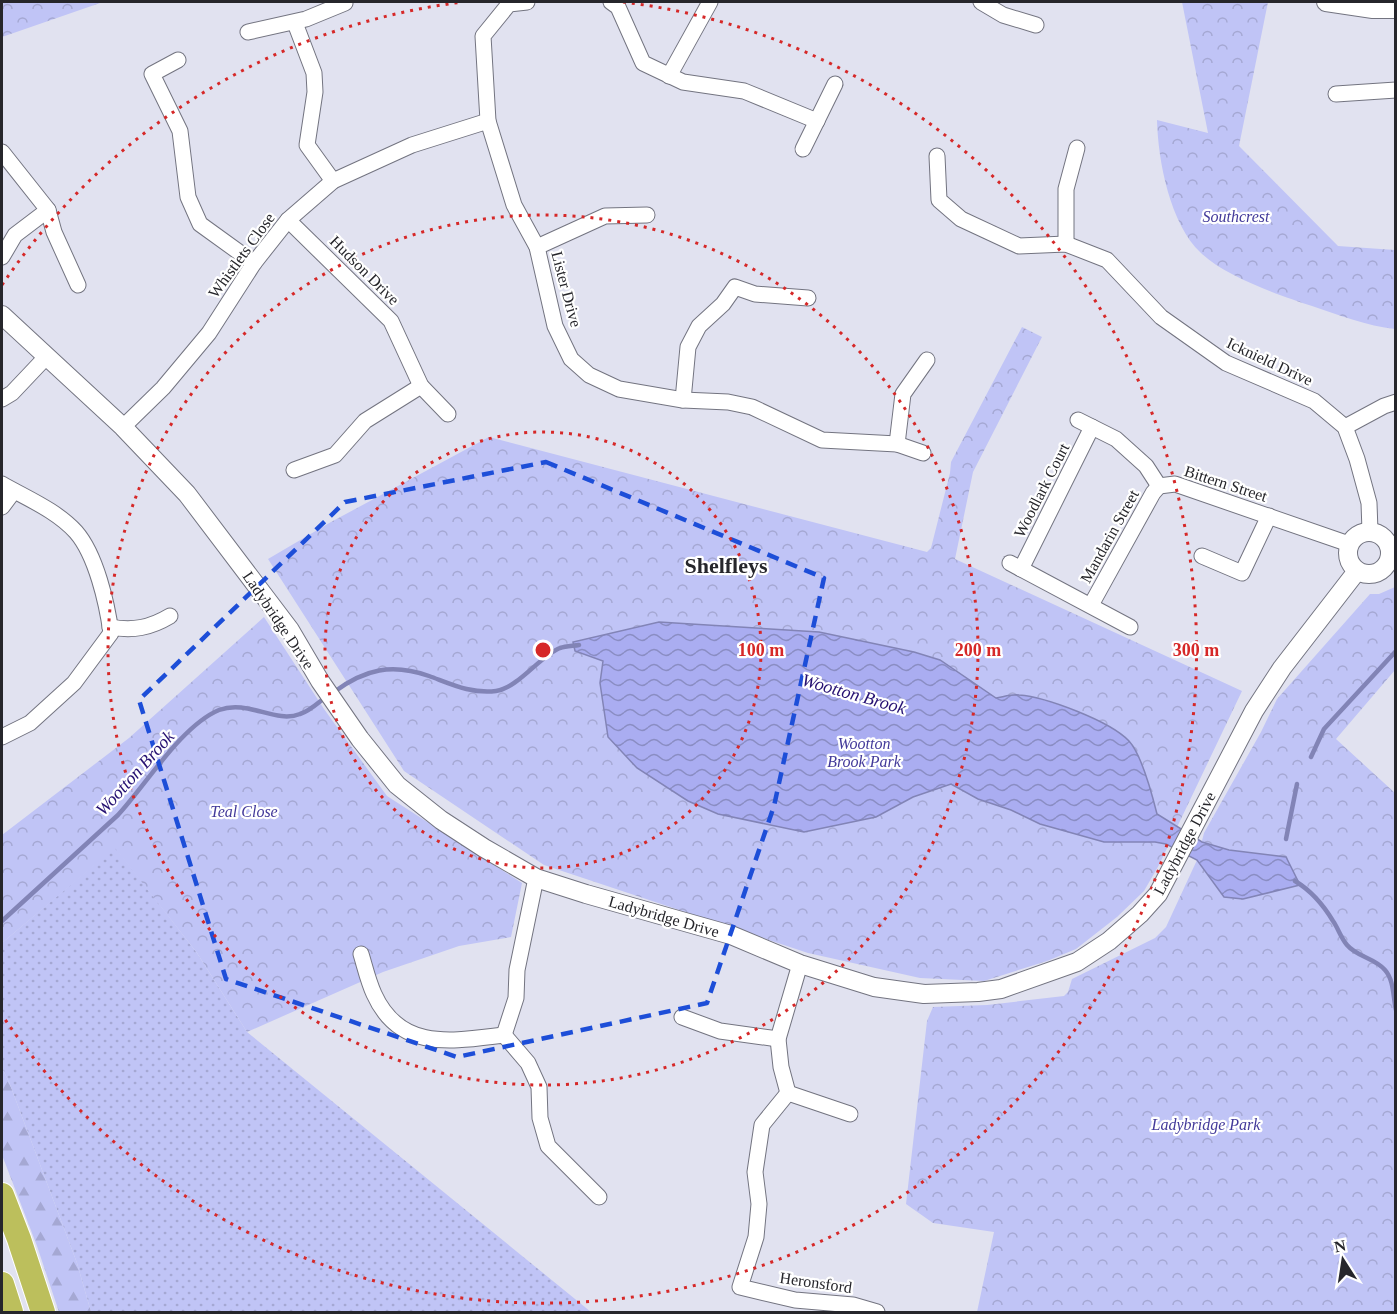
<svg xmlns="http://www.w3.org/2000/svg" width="1397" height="1314" font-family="Georgia,serif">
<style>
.grass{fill:url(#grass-dots)}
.forest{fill:url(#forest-firs)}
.park{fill:url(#park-crowns)}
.water{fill:url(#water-waves);stroke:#8284b6;stroke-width:1.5}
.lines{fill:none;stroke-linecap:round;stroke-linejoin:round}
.stream{stroke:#8284b6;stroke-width:4.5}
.minor-casing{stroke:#737480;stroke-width:17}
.tertiary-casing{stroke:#737480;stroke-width:20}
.trunk-casing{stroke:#fff;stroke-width:26}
.minor{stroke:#fff;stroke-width:15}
.tertiary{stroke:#fff;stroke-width:18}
.trunk{stroke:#bcbf5c;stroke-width:24}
.marked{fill:none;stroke:#1d4ed8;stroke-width:4.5;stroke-dasharray:12 8;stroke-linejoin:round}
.ring{fill:none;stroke:#d62828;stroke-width:3;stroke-dasharray:3 6}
.labels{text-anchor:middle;stroke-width:4.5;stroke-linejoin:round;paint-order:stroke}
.park-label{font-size:16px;font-style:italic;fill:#433a9a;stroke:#fff}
.street-label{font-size:16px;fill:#26262b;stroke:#fff}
.water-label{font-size:18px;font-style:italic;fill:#261172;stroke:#fff}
.district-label{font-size:22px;font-weight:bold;fill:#26262b;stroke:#fff}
.centre{fill:#d62828;stroke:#fff;stroke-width:3}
.ring-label{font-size:18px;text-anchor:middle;font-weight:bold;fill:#d62828;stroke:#fff;stroke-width:4.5;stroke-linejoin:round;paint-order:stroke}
</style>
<defs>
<pattern id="grass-dots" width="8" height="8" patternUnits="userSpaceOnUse" patternTransform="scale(1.5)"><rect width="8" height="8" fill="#c0c4f6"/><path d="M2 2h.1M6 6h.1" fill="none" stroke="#a5a8d3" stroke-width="1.8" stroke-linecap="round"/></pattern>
<pattern id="forest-firs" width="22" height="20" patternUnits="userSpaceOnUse" patternTransform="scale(1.5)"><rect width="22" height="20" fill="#c0c4f6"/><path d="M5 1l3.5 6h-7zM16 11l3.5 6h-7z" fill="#a5a8d3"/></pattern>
<pattern id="park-crowns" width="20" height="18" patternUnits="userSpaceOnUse" patternTransform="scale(1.5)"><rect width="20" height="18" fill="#c0c4f6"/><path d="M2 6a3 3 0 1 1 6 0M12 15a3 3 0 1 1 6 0" fill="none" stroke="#a5a8d3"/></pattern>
<pattern id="water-waves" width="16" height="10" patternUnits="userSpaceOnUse" patternTransform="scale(1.5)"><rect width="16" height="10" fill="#aaadf1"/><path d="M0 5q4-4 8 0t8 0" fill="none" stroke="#8a8dc3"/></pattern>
</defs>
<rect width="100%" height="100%" fill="#e1e2f0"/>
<polygon class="grass" points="115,847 197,953 247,1032 591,1312 91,1312 77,1263 9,1082 2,1068 2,943"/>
<polygon class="forest" points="2,1068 9,1082 77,1263 91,1312 59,1312 37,1246 2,1155"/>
<g class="park">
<polygon points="2,2 103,2 2,37"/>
<path d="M1182,2H1268L1239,146L1338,246L1395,250V329C1367,326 1339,315 1312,306C1279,295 1226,277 1201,253C1170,224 1158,161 1157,120L1208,133Z"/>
<polygon points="1022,327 1042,337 973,472 955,559 1242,691 1159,865 1144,891 1117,917 1076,949 1047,961 984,981 920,978 808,953 544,865 404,771 268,559 331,522 489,437 927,552 931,548 950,473 951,462"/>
<polygon points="1395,587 1395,670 1336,739 1395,793 1395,1312 977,1312 994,1232 933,1223 906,1204 927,1021 933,1007 987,1005 1064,996 1068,992 1072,979 1155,938 1166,927 1197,860 1204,833 1261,732 1277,699 1370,594 1379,594"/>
<polygon points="264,617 324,709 387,796 522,883 511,937 459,946 383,972 247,1032 197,953 115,848 2,943 2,835 129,738"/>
</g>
<path class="water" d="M659,622L819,632L914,652L940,660L996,698C1003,697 1011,694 1019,695C1046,697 1110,721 1129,741C1142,755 1152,794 1157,814L1202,842L1229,850L1286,857L1300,885L1243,899L1224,897L1197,860L1166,844L1155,842H1104L1040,824L1011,810L978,799L951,784L913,797L876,817L804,832L718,814L688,801L637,768L608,737L600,683L603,661L575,651L573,642Z"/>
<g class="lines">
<g class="stream">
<path d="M334,692C365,669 392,663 429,676C451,684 471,694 496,691C518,688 540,656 560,648C566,646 573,646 579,645"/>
<polyline points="1311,757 1324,729 1396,651"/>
<polyline points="1286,839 1297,784"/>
<path d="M1295,881C1310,890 1324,906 1333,921C1338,928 1341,938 1347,945C1357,957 1375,958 1385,970C1394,980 1393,997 1396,1010"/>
<path d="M2,921L118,815C146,785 181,726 219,710C248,699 275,724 300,714C310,711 319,702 327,696"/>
</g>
<defs>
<g id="minor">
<polyline points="527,2 509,4 483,36 488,121 514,205 537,247 555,326 571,359 589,375 619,389 683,400 728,402 752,407 822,440 897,444 923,453"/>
<polyline points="611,2 618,7 643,63 683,82 744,91 817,121"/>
<polyline points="981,2 1003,15 1036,25"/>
<polyline points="295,23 314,73 315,92 307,145 333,181"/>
<polyline points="248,32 306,19 345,3"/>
<polyline points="178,60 152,74 180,131 188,197 200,224 254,263"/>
<polyline points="669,76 710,2"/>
<polyline points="1336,94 1396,90"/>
<polyline points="803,149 835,84"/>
<polyline points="2,152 48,210 54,232 78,285"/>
<polyline points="937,156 939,200 961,219 1019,246 1066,244 1107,260 1161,317 1226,363 1314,401 1345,427 1357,459 1369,503 1370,531"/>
<polyline points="288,220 391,321 421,386 448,414"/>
<polyline points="1066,244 1066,189 1077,148"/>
<polyline points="537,247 605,216 647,215"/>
<polyline points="2,257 15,235 48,210"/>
<polyline points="2,399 12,393 47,356"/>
<polyline points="683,400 688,347 699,326 723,304 735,287 755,294 808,298"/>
<polyline points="1078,420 1116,439 1146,466 1159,486 1175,484 1349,544"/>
<polyline points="123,427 163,388 209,333 254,263 288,220 333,181 412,145 488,121"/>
<polyline points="1345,427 1384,406 1396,402"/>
<polyline points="897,444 903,394 927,360"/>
<polyline points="294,470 335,455 365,421 421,386"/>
<path d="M2,484C26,498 56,510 76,532C96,555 107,603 111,633L74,683L30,723L2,737"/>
<polyline points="2,507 14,491"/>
<polyline points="1202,556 1242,573 1269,516"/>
<polyline points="1010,563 1130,627"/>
<polyline points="1021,569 1092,427"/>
<polyline points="1091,605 1153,493 1159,486"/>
<path d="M110,627C133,631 150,628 170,616"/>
<path d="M361,954C365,967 368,981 374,994C400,1052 453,1041 504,1035L528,1063L539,1087L540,1118L548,1146L599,1197"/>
<polyline points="682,1017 720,1031 778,1039"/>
<polyline points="504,1035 516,998 517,970 536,878"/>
<polyline points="788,1093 762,1125 755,1172 759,1204 756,1237 740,1287 795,1300 853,1305 877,1312"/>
<polyline points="788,1093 781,1067 778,1039 800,964"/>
<polyline points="788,1093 850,1114"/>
</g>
<g id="tertiary">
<polyline points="1326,2 1373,9 1396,9"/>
<polyline points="2,315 123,427 187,494 290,630 320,681 360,739 397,785 441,820 484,848 536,878 586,894 731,935 800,964 874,987 924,994 978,992 1001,989 1077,962 1109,941 1140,914 1158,894 1254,711 1282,668 1357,571"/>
<circle cx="1369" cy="553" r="21"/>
</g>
<g id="trunk">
<polyline points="2,1195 19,1239 43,1312"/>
<polyline points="2,1284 11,1312"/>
</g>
</defs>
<use href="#minor" class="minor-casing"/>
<use href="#tertiary" class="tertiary-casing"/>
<use href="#trunk" class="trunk-casing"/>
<use href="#minor" class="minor"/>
<use href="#tertiary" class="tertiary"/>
<use href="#trunk" class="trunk"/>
</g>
<path class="marked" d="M546,462L824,578L774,806L707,1003L457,1057L226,979L139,700L345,502Z"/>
<g class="ring">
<circle cx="543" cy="650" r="218"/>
<circle cx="543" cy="650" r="435"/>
<path d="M2 285A653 653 0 0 1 463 2M623 2A653 653 0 1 1 2 1015"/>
</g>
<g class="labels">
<g class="park-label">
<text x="1236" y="222">Southcrest</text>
<text x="864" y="749">Wootton<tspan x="864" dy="18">Brook Park</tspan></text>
<text x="244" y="817">Teal Close</text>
<text x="1206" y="1130">Ladybridge Park</text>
</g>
<g class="street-label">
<text transform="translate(241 255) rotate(-54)" y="6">Whistlets Close</text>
<text transform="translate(365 270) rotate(45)" y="6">Hudson Drive</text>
<text transform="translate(567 289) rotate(75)" y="6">Lister Drive</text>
<text transform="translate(1270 361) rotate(25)" y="6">Icknield Drive</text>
<text transform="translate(1226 483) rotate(18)" y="6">Bittern Street</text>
<text transform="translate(1041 490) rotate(-63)" y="6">Woodlark Court</text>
<text transform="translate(1109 536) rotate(-61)" y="6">Mandarin Street</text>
<text transform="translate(279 620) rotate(56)" y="6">Ladybridge Drive</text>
<text transform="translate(1184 843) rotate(-62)" y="6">Ladybridge Drive</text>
<text transform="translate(664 916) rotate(16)" y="6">Ladybridge Drive</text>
<text transform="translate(816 1282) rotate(8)" y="6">Heronsford</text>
</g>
<g class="water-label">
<text transform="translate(854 694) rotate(16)" y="6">Wootton Brook</text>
<text transform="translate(135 773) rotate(-48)" y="6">Wootton Brook</text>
</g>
<g class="district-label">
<text x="726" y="573">Shelfleys</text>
</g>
</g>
<circle cx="543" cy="650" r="9" class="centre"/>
<g class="ring-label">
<text x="761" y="656">100 m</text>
<text x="978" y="656">200 m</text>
<text x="1196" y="656">300 m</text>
</g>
<rect width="1397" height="1314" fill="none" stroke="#26262b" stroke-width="6"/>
<g transform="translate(1343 1260) rotate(348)" stroke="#ffffff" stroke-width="4.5" paint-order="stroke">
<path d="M0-4.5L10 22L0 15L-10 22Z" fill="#26262b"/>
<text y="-9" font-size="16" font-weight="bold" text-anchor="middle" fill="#26262b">N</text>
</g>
</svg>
